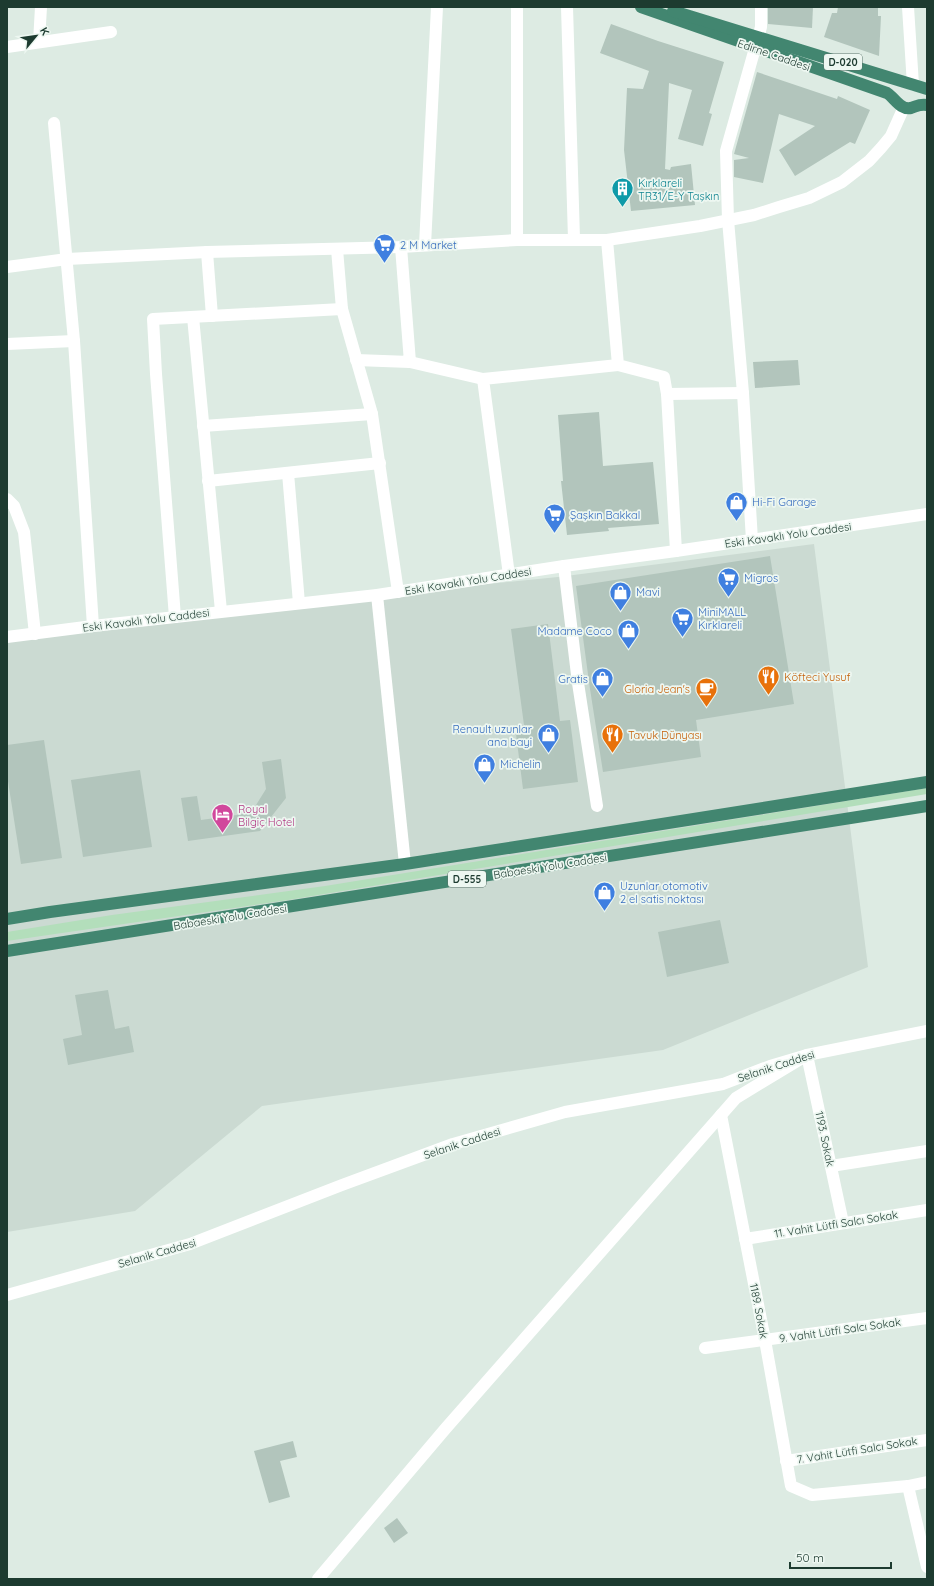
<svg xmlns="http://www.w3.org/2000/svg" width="934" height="1586" font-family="Quicksand,sans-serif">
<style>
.built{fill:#cbdad2}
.green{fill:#b3debb}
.building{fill:#b2c5bc}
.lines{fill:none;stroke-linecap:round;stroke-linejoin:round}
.minor{stroke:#fff;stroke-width:12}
.tertiary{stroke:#fff;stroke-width:12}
.trunk{stroke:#428670;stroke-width:12}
.labels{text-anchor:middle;stroke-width:3.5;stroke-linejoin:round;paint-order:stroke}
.shield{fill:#edf7f1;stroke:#5b736a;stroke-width:1}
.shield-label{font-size:10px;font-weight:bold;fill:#1d3b30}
.street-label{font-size:11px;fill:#1d3b30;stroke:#edf7f1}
.culture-label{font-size:11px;fill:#0d838f;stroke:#edf7f1;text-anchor:start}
.shop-label{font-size:11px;fill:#366cbe;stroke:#edf7f1;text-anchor:start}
.food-label{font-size:11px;fill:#c56008;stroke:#edf7f1;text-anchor:start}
.hotel-label{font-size:11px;fill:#b23c85;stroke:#edf7f1;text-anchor:start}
</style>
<rect width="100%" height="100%" fill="#ddebe3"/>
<polygon class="built" points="814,544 868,967 663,1050 262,1106 135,1211 7,1232 7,638 221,611 558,577"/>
<polygon class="green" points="927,788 927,794 288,900 7,941 7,932 112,915 325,886"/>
<g class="building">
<polygon points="768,7 813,7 812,28 768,24"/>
<polygon points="838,7 878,7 878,16 881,16 879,56 824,37 832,13 837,13"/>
<polygon points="611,24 658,41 724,62 709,113 712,114 703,146 678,139 692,90 669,83 665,169 670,170 671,167 691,164 695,205 631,211 624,150 627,88 643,89 649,71 600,53"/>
<polygon points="757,72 837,99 838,96 870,110 855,144 850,142 795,176 779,150 815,126 779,114 763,183 734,177 734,160 749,158 734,154"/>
<polygon points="798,360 800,385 755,388 753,362"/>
<polygon points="599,412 603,466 653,462 659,524 608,528 609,531 567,535 561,481 563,481 558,415"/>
<polygon points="770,556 794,704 696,720 701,757 603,772 590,689 576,586"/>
<polygon points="548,624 560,721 570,720 578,782 523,789 515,726 524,725 511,629"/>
<polygon points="44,740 62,858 21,864 7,775 7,745"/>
<polygon points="281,759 286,798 260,831 188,841 181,798 197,796 201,820 251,813 266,789 262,762"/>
<polygon points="140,770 152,847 83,857 71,780"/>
<polygon points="720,920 729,963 667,977 658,932"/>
<polygon points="108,990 115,1029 129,1026 134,1052 68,1065 63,1039 82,1035 75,995"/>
<polygon points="293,1441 297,1457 280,1461 290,1497 269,1503 254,1451"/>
<polygon points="397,1518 408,1533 394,1543 384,1528"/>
</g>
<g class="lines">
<g class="minor">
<polyline points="517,7 517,240"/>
<polyline points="567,7 574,239"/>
<polyline points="908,7 913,85"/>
<polyline points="39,42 41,7"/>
<polyline points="7,47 111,32"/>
<polyline points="54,123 74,341 93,626"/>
<polyline points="607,240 618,365 664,377 667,394 676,551"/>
<polyline points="425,245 437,7"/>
<polyline points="337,249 342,309 372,414 398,592"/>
<polyline points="207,252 212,316"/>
<polyline points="7,267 67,259 207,252 401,247 517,240 607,240 700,226 754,215 779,207 809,198 842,182 869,161 881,148 891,136 904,107"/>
<polyline points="193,317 221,611"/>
<polyline points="7,344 74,341"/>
<polyline points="356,360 410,362 401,247"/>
<polyline points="410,362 483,379"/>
<polyline points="667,394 743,393"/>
<polyline points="203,426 372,414"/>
<polyline points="288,473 299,603"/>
<polyline points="208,481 380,463"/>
<polyline points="7,499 14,506 24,532 35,634"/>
<polyline points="752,540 743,393 728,220 726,151 761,27 761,7"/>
<polyline points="564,566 578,683 597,806"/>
<polyline points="509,575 483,379 618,365"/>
<polyline points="377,595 405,864"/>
<polyline points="175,617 156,374 153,319 342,309"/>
<polyline points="721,1115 765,1340 791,1486 812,1495 908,1486 927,1482"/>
<polyline points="831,1166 927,1151"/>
<polyline points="745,1239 927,1210"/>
<polyline points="705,1348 927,1318"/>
<polyline points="786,1461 927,1440"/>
<polyline points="908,1486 927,1567"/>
<polyline points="318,1579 446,1428 736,1098 807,1055 843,1223"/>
</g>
<g class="tertiary">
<polyline points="7,637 93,626 377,595 564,566 676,551 927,514"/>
<polyline points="7,1295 190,1244 342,1185 453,1144 565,1112 723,1084 770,1066 807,1055 927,1031"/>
</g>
<g class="trunk">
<path d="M641,7L887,93C895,98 900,110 911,108C918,106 918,104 927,105"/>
<polyline points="673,11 927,89"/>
<polyline points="7,919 50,912 405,864 586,836 927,782"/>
<polyline points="7,951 927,806"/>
</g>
</g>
<defs>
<symbol id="building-pin" viewBox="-11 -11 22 30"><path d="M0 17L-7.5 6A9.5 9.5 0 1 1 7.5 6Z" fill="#0f9aa8" stroke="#edf7f1"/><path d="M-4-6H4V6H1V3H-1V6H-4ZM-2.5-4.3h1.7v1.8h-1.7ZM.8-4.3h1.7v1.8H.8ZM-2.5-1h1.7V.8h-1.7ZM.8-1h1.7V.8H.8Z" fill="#fff"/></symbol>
<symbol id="supermarket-pin" viewBox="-11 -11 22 30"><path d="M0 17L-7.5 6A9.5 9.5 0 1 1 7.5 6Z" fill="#3f7fe0" stroke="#edf7f1"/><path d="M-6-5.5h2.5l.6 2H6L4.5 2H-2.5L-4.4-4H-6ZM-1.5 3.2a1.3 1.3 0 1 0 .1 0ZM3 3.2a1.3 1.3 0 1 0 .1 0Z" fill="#fff"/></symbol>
<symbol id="shop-pin" viewBox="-11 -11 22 30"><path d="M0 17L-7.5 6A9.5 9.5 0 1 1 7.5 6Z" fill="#3f7fe0" stroke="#edf7f1"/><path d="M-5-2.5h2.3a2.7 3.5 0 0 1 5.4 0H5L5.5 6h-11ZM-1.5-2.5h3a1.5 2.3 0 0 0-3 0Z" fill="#fff"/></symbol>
<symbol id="restaurant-pin" viewBox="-11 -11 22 30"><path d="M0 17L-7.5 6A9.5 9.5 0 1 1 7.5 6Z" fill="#e8710a" stroke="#edf7f1"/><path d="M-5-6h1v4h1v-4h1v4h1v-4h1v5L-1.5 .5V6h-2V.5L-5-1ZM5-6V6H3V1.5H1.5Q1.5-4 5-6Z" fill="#fff"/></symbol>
<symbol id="cafe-pin" viewBox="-11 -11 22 30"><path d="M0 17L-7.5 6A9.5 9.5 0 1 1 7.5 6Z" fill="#e8710a" stroke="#edf7f1"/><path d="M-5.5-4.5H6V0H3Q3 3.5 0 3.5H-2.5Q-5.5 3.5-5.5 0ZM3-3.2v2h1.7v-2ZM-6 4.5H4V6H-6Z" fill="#fff"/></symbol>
<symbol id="hotel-pin" viewBox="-11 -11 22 30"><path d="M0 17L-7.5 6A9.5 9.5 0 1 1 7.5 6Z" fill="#d1479c" stroke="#edf7f1"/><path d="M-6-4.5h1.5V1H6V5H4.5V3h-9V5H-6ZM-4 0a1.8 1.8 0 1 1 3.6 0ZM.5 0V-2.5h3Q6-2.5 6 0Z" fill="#fff"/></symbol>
</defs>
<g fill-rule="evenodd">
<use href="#building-pin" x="610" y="176" width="25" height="34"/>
<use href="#supermarket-pin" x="372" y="232" width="25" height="34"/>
<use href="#shop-pin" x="724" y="490" width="25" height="34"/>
<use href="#supermarket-pin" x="542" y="502" width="25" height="34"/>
<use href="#supermarket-pin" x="716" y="566" width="25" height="34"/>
<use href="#shop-pin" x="608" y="580" width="25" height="34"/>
<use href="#supermarket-pin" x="670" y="606" width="25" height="34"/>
<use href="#shop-pin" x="616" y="618" width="25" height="34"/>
<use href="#restaurant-pin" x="756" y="664" width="25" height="34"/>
<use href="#shop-pin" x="590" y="666" width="25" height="34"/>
<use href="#cafe-pin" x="694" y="676" width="25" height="34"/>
<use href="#shop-pin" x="536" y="722" width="25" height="34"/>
<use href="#restaurant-pin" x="600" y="722" width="25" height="34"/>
<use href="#shop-pin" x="472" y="752" width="25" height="34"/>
<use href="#hotel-pin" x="210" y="802" width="25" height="34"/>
<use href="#shop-pin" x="592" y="880" width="25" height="34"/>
</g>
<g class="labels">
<g class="shield">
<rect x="824" y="54" width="38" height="16" rx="3"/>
<rect x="448" y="871" width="38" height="16" rx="3"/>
</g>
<g class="shield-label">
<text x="843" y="66">D-020</text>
<text x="467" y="883">D-555</text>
</g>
<g class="street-label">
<text transform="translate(774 55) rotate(19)" y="4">Edirne Caddesi</text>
<text transform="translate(788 535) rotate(-8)" y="4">Eski Kavaklı Yolu Caddesi</text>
<text transform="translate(468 581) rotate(-9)" y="4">Eski Kavaklı Yolu Caddesi</text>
<text transform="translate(146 620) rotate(-7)" y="4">Eski Kavaklı Yolu Caddesi</text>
<text transform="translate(550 866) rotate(-9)" y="4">Babaeski Yolu Caddesi</text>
<text transform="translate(230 917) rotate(-9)" y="4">Babaeski Yolu Caddesi</text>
<text transform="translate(776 1066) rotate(-18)" y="4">Selanik Caddesi</text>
<text transform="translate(825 1139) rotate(78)" y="4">1193. Sokak</text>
<text transform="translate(462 1143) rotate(-18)" y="4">Selanik Caddesi</text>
<text transform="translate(836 1224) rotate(-9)" y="4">11. Vahit Lütfi Salcı Sokak</text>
<text transform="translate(157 1253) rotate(-16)" y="4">Selanik Caddesi</text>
<text transform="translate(759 1311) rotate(79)" y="4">1189. Sokak</text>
<text transform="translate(840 1330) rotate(-8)" y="4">9. Vahit Lütfi Salcı Sokak</text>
<text transform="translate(857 1450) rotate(-9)" y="4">7. Vahit Lütfi Salcı Sokak</text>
</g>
<g class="culture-label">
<text x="638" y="187">Kırklareli<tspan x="638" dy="13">TR31/E-Y Taşkın</tspan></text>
</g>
<g class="shop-label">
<text x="400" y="249">2 M Market</text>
<text x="752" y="506">Hi-Fi Garage</text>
<text x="570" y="519">Şaşkın Bakkal</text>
<text x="744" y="582">Migros</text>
<text x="636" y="596">Mavi</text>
<text x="698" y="616">MiniMALL<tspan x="698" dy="13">Kırklareli</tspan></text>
<text x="612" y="635" text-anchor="end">Madame Coco</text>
<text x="588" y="683" text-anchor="end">Gratis</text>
<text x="532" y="733" text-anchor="end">Renault uzunlar<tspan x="532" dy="13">ana bayi</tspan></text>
<text x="500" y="768">Michelin</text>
<text x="620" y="890">Uzunlar otomotiv<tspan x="620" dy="13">2 el satis noktası</tspan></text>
</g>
<g class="food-label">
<text x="784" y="681">Köfteci Yusuf</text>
<text x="690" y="693" text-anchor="end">Gloria Jean's</text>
<text x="628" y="739">Tavuk Dünyası</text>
</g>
<g class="hotel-label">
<text x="238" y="813">Royal<tspan x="238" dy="13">Bilgiç Hotel</tspan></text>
</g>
</g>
<rect width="934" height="1586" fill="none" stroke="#1d3b30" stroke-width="16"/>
<g transform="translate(36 36) rotate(61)" stroke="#edf7f1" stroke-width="3" paint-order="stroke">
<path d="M0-3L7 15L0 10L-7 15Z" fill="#1d3b30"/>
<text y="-6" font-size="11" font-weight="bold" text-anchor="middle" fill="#1d3b30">K</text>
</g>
<path d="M790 1562v6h101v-6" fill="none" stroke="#1d3b30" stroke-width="2"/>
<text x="796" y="1562" font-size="12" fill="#1d3b30" stroke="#edf7f1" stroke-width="3" paint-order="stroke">50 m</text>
</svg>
